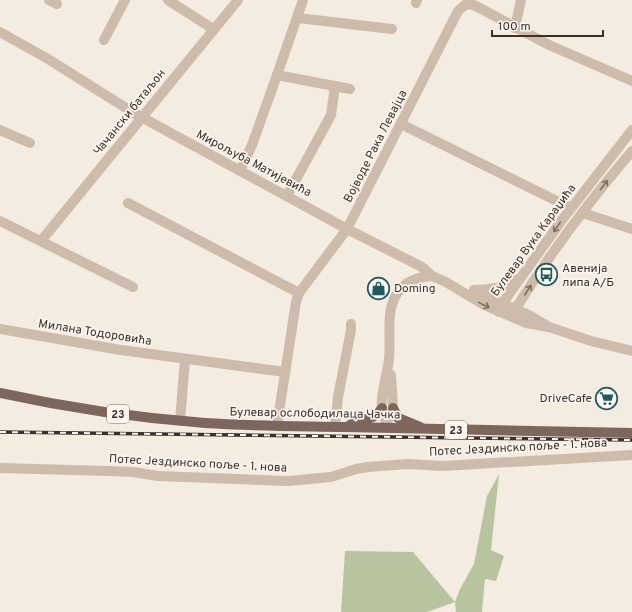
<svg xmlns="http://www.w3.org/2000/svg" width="632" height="612" font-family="Overpass,sans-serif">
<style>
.green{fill:#b8c4a0}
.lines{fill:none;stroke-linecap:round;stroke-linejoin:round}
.minor{stroke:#cdbbac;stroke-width:10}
.major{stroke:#7d675c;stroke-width:10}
.rail-casing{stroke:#3b302b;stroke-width:3.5}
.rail{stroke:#fbf5ee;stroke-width:2;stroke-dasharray:6;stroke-linecap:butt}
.oneway{stroke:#7d6f65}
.labels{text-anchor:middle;stroke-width:3.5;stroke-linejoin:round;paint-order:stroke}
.shield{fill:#fbf5ee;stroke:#756b66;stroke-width:1}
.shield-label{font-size:11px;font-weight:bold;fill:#3b302b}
.street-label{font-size:12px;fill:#3b302b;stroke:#fbf5ee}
.poi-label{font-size:12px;fill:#3b302b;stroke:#fbf5ee;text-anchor:start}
</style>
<rect width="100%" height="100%" fill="#f4ebe1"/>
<polygon class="green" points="499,474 491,550 504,556 496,581 485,579 482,612 456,612 455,602 427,612 341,612 345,551 413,552 455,602 460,589 474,564 487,496"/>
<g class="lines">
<g class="minor">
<polyline points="49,0 57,4"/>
<polyline points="168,0 213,29"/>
<polyline points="303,0 277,75 350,89"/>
<polyline points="416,3 417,0"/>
<polyline points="298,18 392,29"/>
<polyline points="515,28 521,0"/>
<polyline points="0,32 48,59 134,113 347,229 422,267 432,276 446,282 484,305 526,323 549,327"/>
<polyline points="104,40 125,0"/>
<polyline points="401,124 571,208"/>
<polyline points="0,130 30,143"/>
<polyline points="240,171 252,145 277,75"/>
<polyline points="287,196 331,115 335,86"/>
<polyline points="128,203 299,293 347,229 458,11 466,4 474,5 549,45 632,81"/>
<polyline points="583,213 632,229"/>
<polyline points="0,221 133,287"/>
<polyline points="41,241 238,0"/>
<polyline points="474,290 484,296 529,315 549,327 591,341 632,351"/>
<path d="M474,290C490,290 505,288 518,279"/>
<polyline points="499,312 502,304 562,220 632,130"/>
<path d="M499,312L510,311L518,305C552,251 591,199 632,151"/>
<polyline points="0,329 121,350 285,372"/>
<polyline points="390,417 393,408 391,375"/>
<polyline points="180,421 185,359"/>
<polyline points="277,425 296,302 299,293"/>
<polyline points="335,427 338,397 351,330 351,324"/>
<path d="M391,428C386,423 383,416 382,409C380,399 386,377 388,366C393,343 383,310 399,291C407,280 419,277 432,276"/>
<polyline points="0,468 108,471 133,472 158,476 289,481 331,477 356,469 368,467 408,464 443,466 632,455"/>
</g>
<g class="major">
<path d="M0,393C68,408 136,418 205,423C252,426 298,426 345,427C441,429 536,431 632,433"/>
<polyline points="393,408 398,418 420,427"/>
<path d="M350,425C361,418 375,421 382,408"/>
</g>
<defs>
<polyline id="rail" points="0,432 632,440"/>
</defs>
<use href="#rail" class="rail-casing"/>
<use href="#rail" class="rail"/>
</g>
<defs><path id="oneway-shaft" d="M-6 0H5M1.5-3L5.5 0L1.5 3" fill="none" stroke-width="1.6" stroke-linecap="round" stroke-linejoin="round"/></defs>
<g class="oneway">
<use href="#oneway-shaft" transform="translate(604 185) rotate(-52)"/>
<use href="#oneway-shaft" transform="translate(557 227) rotate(125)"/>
<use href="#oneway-shaft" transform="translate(528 290) rotate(-57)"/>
<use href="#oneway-shaft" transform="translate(484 305) rotate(26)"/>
</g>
<defs>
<symbol id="bus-ring" viewBox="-11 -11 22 22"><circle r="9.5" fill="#fbf5ee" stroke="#1f5a5e" stroke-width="1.5"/><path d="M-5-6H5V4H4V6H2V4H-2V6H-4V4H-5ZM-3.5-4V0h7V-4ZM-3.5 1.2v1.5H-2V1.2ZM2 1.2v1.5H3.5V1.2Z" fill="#1f5a5e"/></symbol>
<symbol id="shop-ring" viewBox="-11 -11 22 22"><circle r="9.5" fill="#fbf5ee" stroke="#1f5a5e" stroke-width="1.5"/><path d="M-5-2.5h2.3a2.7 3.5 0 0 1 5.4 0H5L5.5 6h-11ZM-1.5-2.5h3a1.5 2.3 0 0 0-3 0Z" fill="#1f5a5e"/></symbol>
<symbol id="supermarket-ring" viewBox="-11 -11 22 22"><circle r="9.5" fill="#fbf5ee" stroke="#1f5a5e" stroke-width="1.5"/><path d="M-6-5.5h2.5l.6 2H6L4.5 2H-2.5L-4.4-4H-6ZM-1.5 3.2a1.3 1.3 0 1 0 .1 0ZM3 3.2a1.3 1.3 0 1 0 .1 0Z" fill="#1f5a5e"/></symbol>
</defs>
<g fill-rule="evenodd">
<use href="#bus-ring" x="534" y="262" width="25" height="25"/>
<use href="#shop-ring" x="366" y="276" width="25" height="25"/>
<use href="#supermarket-ring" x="594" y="386" width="25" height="25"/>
</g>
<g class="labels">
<g class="shield">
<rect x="107" y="405" width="22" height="18" rx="3"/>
<rect x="445" y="421" width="22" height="18" rx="3"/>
</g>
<g class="shield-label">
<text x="118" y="418">23</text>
<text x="456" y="434">23</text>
</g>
<g class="street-label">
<text transform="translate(129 112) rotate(-51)" y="4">Чачански батаљон</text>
<text transform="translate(375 146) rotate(-63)" y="4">Војводе Рака Левајца</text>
<text transform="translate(254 163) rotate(28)" y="4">Мирољуба Матијевића</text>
<text transform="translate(533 240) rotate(-54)" y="4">Булевар Вука Караџића</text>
<text transform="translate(95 332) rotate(9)" y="4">Милана Тодоровића</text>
<text transform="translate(315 413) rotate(1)" y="4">Булевар ослободилаца Чачка</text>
<text transform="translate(518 447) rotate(-3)" y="4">Потес Јездинско поље - 1. нова</text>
<text transform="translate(198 463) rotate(3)" y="4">Потес Јездинско поље - 1. нова</text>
</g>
<g class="poi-label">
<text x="562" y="272">Авенија<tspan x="562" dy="14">липа А/Б</tspan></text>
<text x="394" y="292">Doming</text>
<text x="592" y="402" text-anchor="end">DriveCafe</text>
</g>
</g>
<path d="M492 30v6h111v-6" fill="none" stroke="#3b302b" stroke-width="2"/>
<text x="498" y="30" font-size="12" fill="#3b302b" stroke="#fbf5ee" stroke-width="3" paint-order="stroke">100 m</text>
</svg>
